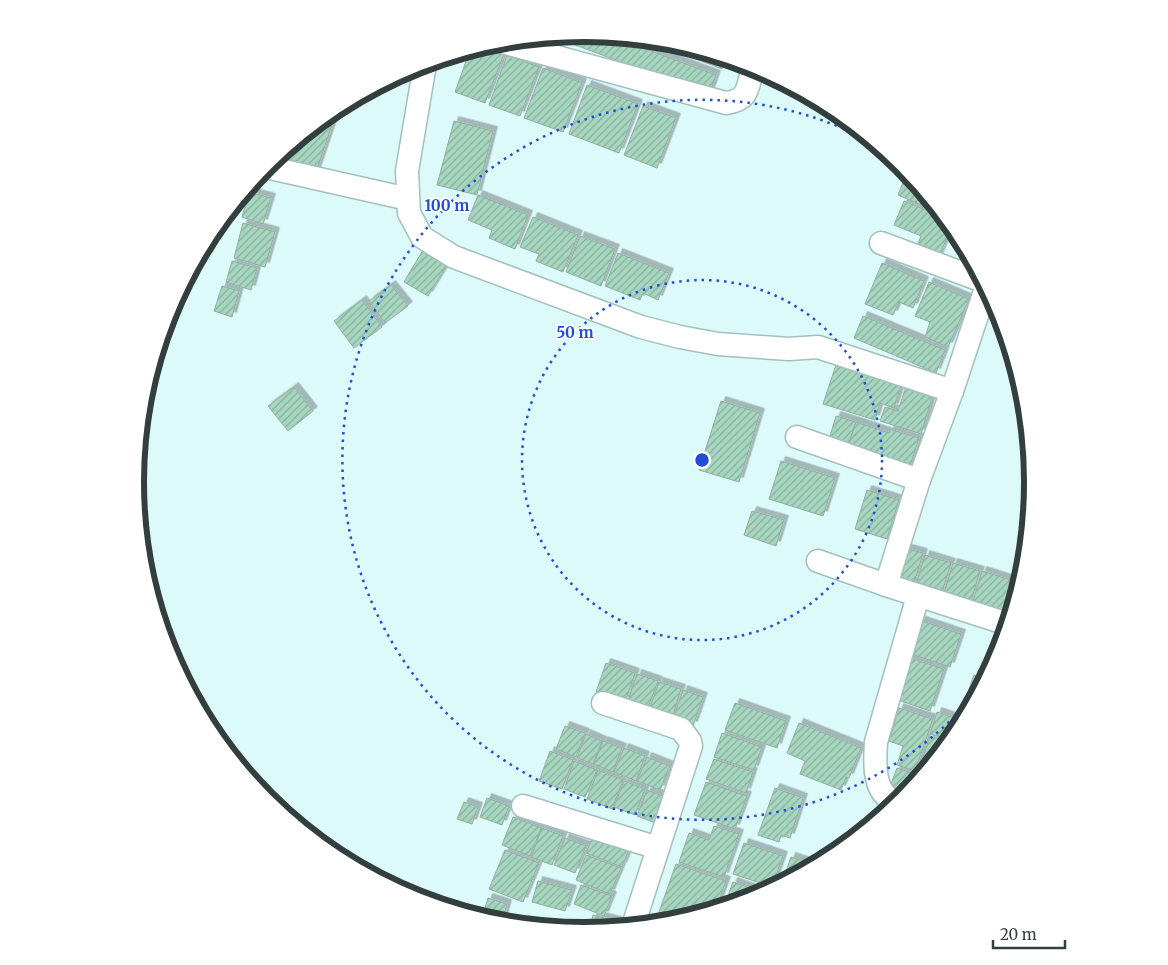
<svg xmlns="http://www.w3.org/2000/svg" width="1168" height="965" font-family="Merriweather,serif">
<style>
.building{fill:url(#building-hatch);stroke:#95ada1;filter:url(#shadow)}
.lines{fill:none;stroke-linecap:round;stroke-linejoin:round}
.minor-casing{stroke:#a3bfbf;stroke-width:25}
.minor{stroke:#fff;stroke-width:22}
.ring{fill:none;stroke:#1d4ed8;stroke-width:2.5;stroke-dasharray:2.5 5}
.rim{fill:none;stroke:#333e3e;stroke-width:6}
.centre{fill:#1d4ed8;stroke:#fff;stroke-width:2.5}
.ring-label{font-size:15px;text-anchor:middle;font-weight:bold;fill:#1d4ed8;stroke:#fff;stroke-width:4;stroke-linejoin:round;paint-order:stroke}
</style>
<defs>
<pattern id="building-hatch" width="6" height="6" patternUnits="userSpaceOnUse" patternTransform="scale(1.25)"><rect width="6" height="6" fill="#a6d6bf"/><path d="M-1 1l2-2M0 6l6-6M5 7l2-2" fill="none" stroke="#88af9d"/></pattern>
<filter id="shadow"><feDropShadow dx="4.5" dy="-4.5" stdDeviation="0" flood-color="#0004"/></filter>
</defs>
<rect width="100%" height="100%" fill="#ddfafa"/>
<g class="building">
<polygon points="584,34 613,37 716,75 709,95 554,37"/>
<polygon points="667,42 672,42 690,48 689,50"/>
<polygon points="484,46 504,54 485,103 455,92 470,50"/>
<polygon points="694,49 726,59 722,69 691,57"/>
<polygon points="507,55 539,67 520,116 489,105"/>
<polygon points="543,68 582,83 563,132 524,118"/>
<polygon points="587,85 638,104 619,153 569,134"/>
<polygon points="643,106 676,118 657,168 624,155"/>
<polygon points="326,117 334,119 316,172 274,159"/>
<polygon points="454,121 493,131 477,195 437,185"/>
<polygon points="907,172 940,213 898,195"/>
<polygon points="249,192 271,198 263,224 242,217"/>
<polygon points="478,195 528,215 515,249 489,238 492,230 468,220"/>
<polygon points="904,201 945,218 952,226 936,263 914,254 921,236 894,225"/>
<polygon points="533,217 578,235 563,272 536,261 539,254 520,247"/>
<polygon points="243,223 275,232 265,267 234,258"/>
<polygon points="213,231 217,232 208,257 200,254"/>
<polygon points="580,236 615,249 601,286 566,272"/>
<polygon points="426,245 450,260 428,296 404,282"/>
<polygon points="618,253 669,273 658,300 643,293 640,300 605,286"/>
<polygon points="970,257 979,274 965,268"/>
<polygon points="232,261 257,268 251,290 226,282"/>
<polygon points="882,263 924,281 913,308 899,302 893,315 865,304"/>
<polygon points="929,282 969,299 948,347 925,337 930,322 915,316"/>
<polygon points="391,285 408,306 385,323 369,301"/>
<polygon points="222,286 239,291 232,317 214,311"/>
<polygon points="362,300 382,327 354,348 334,321"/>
<polygon points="863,316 945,350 936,373 854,338"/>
<polygon points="837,362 902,382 894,408 880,403 875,420 823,404"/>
<polygon points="906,386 933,394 921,434 880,421 885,407 898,411"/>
<polygon points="294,387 313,411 288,431 268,406"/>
<polygon points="721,401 760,413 739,482 699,470"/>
<polygon points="836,416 856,422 846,452 827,446"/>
<polygon points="856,422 889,433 890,429 919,438 908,472 846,452"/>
<polygon points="781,461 835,478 823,516 769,499"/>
<polygon points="867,490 899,500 887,539 855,529"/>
<polygon points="752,511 784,520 776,546 744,535"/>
<polygon points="904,548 923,553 912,590 888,583"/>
<polygon points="925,555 951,563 940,599 914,591"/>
<polygon points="953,563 980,571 969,608 942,600"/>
<polygon points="982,571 1020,583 1009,620 971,608"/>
<polygon points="916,619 961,634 950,667 905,652"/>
<polygon points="904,656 944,669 930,711 898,700"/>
<polygon points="606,663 635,673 625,702 596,692"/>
<polygon points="637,674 658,681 647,710 627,703"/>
<polygon points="974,675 985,679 964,719 959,717"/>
<polygon points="659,682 681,689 672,718 649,710"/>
<polygon points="683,690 703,697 693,726 673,719"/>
<polygon points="735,703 786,721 777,748 725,730"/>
<polygon points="899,708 933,719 915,771 897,765 903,746 889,741"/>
<polygon points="937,712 963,721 950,740 930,734"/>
<polygon points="799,723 861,748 849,778 846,777 841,790 800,774 805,761 787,753"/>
<polygon points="565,726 585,733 576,757 556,749"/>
<polygon points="722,733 762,747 754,770 714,757"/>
<polygon points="586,734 602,741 593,764 577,758"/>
<polygon points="930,736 949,742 903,797 888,792 897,768 917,775"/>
<polygon points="603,741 622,748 613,772 594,764"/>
<polygon points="624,748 645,756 636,781 614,772"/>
<polygon points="550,751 573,760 562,789 539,781"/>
<polygon points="647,757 670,766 660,790 637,781"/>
<polygon points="714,759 753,772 746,793 706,779"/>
<polygon points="574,761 597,770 585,797 564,789"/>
<polygon points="598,770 623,780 612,809 587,799"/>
<polygon points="624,781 645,789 635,815 614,807"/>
<polygon points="706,782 747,796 735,829 694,815"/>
<polygon points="775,788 803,798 790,838 781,835 779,842 758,835"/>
<polygon points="647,790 668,798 658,824 637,816"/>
<polygon points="487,798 509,806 502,825 480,817"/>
<polygon points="464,802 478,807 472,824 457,819"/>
<polygon points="513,817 541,828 530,856 502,845"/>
<polygon points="714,826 739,834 724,877 679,862 689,833 709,840"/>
<polygon points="542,828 563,836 552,865 531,857"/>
<polygon points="594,833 630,847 622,867 586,853"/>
<polygon points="565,838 586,846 575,873 554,865"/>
<polygon points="744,843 783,856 772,887 733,874"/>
<polygon points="505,850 539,863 523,902 489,889"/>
<polygon points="586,855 621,868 610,894 576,880"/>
<polygon points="791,857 816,865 782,883"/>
<polygon points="676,864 726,881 716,909 675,921 658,915"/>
<polygon points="538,881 572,890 565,911 532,902"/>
<polygon points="733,882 764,893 755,897 724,907"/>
<polygon points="581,885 612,896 604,916 574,904"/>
<polygon points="488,898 507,904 502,923 482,918"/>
<polygon points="593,915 624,923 623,927 589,931"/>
</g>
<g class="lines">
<defs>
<g id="minor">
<path d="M502,42L726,103C750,100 747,87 753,67"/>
<polyline points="425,64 407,171 409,213 422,237 454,257 641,327 680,337 718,344 789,349 818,347 952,391"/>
<polyline points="266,167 408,199"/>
<polyline points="881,243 983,281"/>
<polyline points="797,437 919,480"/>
<polyline points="818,561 886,585 1008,624"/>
<polyline points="886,585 919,480 952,391 986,288"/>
<polyline points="603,703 681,729 690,741 691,746 633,926"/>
<path d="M897,803C894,801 889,799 887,797C873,785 875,759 876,742L918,596"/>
<polyline points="523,806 658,848"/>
</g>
</defs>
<use href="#minor" class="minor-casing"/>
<use href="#minor" class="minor"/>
</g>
<g class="ring">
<circle cx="702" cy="460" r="180"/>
<path d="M980 689A360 360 0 1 1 877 145"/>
</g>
<path d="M0 0H1168V965H0ZM144 482a440 440 0 1 1 880 0a440 440 0 1 1-880 0Z" fill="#fff" fill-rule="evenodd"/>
<path class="rim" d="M144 482a440 440 0 1 1 880 0a440 440 0 1 1-880 0Z"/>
<circle cx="702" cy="460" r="8" class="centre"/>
<g class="ring-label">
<text x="447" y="211">100 m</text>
<text x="575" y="338">50 m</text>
</g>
<path d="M993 940v8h72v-8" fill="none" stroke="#333e3e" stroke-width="2.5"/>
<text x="1000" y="940" font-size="15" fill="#333e3e" stroke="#ffffff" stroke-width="4" paint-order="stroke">20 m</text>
</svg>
